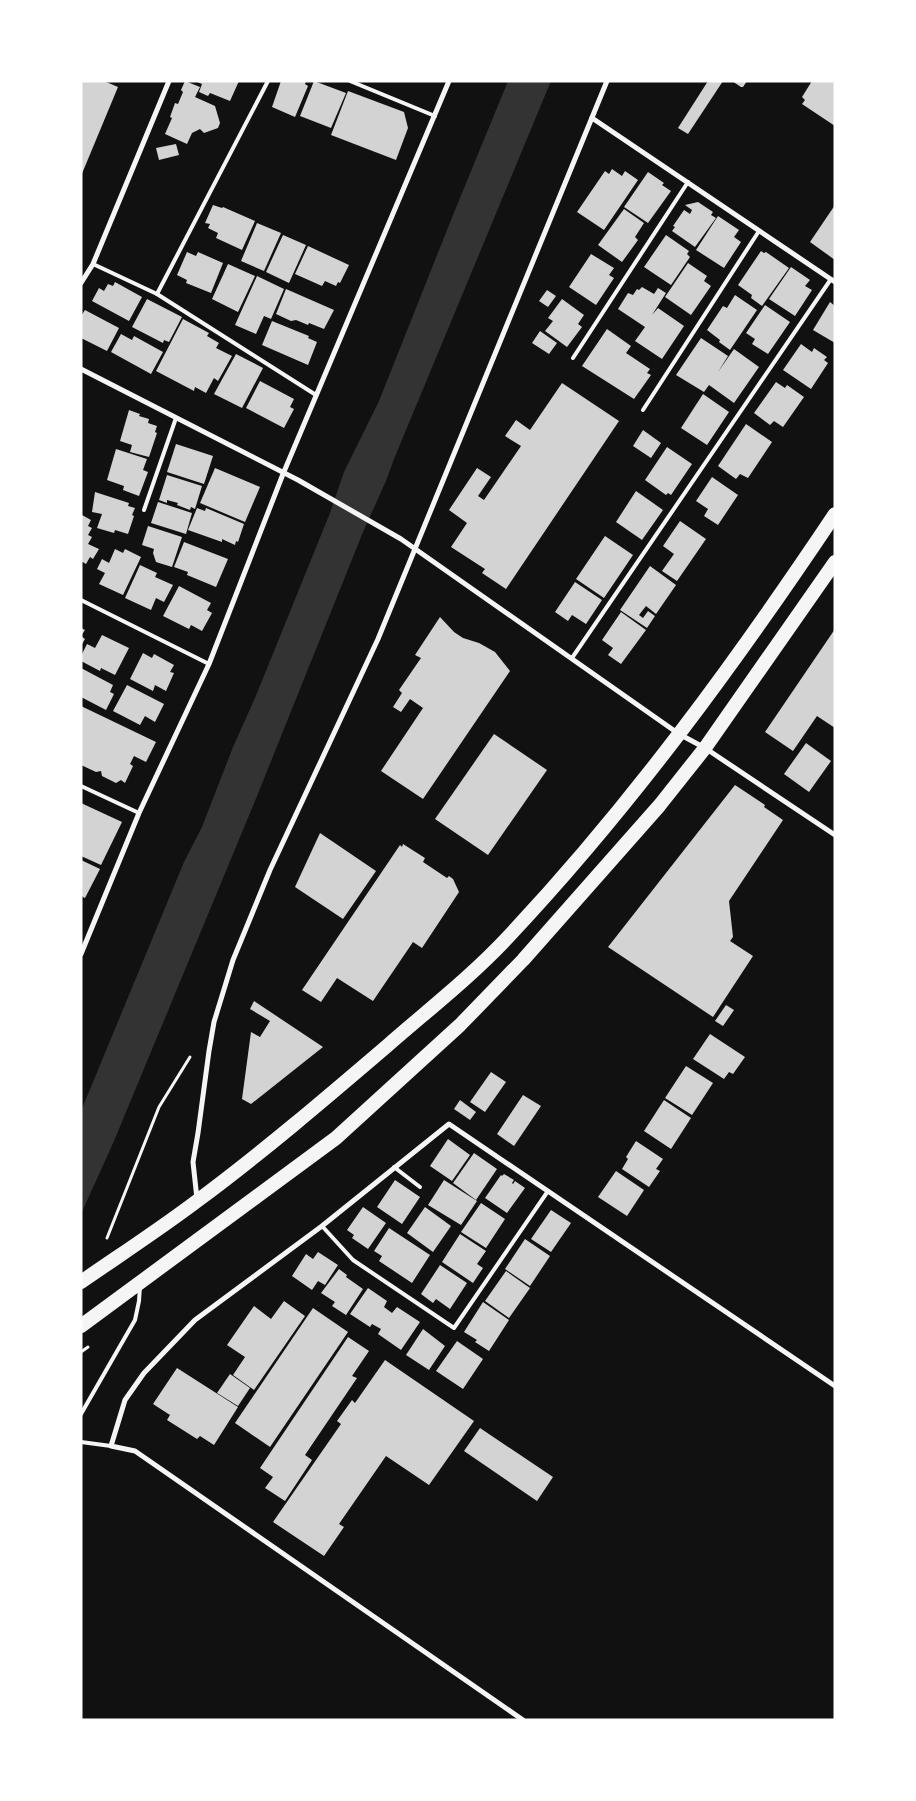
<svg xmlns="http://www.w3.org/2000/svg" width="916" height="1801" font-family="'Golos Text',sans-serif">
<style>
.water{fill:#333}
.building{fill:#d3d3d3}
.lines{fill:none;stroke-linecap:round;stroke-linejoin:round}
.path{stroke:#f5f5f5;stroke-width:3}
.service{stroke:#f5f5f5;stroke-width:4}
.minor{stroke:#f5f5f5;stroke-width:5}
.trunk{stroke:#f5f5f5;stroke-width:14}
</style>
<rect width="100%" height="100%" fill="#111"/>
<polygon class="water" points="508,81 551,81 394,459 386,481 363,532 255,801 114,1141 81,1214 81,1111 184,862 202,827 233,747 255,698 330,513 344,472 379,401 453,215"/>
<g class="building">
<polygon points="81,81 104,81 118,87 81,176"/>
<polygon points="185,81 200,87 195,97 215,106 220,123 218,128 204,133 200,129 192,133 187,144 165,134 172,118 170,117 175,103 178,104 183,92 181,90"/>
<polygon points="195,81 239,81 230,101 210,93 208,96 199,92 202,84"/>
<polygon points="281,81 306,81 305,84 308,86 295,117 272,107"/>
<polygon points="314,81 346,93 331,128 300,116"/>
<polygon points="708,81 723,81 688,134 678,128"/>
<polygon points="732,81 747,81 743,87 741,87"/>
<polygon points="812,81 835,81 835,126 802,104 805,100 802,97"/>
<polygon points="348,91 404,112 408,128 396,160 331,135"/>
<polygon points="176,144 179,155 159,160 156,148"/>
<polygon points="612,169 622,176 625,171 638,180 604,230 577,212 605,171 609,174"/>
<polygon points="648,172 664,183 662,185 671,191 648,223 624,207"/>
<polygon points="698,202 713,212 711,215 716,218 695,247 672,231 675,227 673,226 684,210 690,214 692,210 685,205"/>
<polygon points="213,205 222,208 223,207 255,221 242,250 216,238 218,233 208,228 210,224 205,223"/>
<polygon points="835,205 835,260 810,242"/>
<polygon points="624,209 644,223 635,237 638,240 622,262 598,245"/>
<polygon points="718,216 739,230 734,237 741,242 724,268 696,250"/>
<polygon points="257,223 281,233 264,271 241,261"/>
<polygon points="283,235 306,245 289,283 266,272"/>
<polygon points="666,235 689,251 687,254 690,257 671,285 644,267"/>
<polygon points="308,246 349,265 340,283 338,282 336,286 325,281 322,286 295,274"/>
<polygon points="761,251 764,253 766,252 789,268 762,306 751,298 752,295 738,285"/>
<polygon points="187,252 196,256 198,252 223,263 211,293 186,283 187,280 177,275"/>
<polygon points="591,254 614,268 609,275 614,278 596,305 569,287"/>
<polygon points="688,263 707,276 704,281 711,286 691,315 665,297"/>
<polygon points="228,264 255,276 238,312 212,299"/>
<polygon points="791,267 810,280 805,286 812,290 795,316 769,299"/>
<polygon points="257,276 284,289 271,319 264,316 256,334 235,325"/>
<polygon points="115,282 142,297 129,321 92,301 99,288 104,291 108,284 113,286"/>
<polygon points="642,287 654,294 658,288 666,293 652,315 658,308 684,326 662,359 635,341 645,327 618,309 628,293 633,295 637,289 639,290"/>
<polygon points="286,289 334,310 324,329 309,323 308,325 296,320 291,321 276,314"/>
<polygon points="547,290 556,296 548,307 539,301"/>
<polygon points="735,295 757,310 730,350 719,342 720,340 707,330 723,306 727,308"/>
<polygon points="147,299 182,317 169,342 164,340 163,343 132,327"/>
<polygon points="562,299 584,315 578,324 582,327 567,347 545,331 553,321 548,318"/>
<polygon points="830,302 835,306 835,343 813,330"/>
<polygon points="765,305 790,322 768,354 752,344 755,339 746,333"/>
<polygon points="85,310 119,328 107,351 81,338 81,316"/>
<polygon points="183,319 209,333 207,336 219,343 216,348 232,356 218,381 214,378 206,393 195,387 194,391 156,371"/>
<polygon points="272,321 309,336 308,338 317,342 308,365 262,345"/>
<polygon points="607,329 631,346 626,353 650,369 647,373 651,375 634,399 582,366"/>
<polygon points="540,331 557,343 549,354 532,343"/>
<polygon points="121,334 132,340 134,336 163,352 151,374 111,352"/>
<polygon points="701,338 728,356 718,372 734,349 759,367 734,403 709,385 704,392 676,375"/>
<polygon points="801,344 812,352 814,348 827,357 824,360 828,363 811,389 783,370"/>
<polygon points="236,354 263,368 242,408 214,394"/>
<polygon points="260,381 294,399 290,407 294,409 284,428 246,408"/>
<polygon points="776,382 785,388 787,385 804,397 783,427 774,421 770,425 754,413"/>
<polygon points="562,383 619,421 506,589 482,573 485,569 451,547 467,523 449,510 477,468 491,477 478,496 484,500 521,446 505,436 516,420 530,430"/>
<polygon points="703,394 729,412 707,445 681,428"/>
<polygon points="129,410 140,414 139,416 149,419 148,423 157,426 155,432 157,433 149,457 130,452 132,445 120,441"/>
<polygon points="746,424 772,442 748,478 740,474 736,479 718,466"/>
<polygon points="643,430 661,443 651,458 633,446"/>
<polygon points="176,444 213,456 204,484 167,472"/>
<polygon points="667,447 692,464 671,495 668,493 666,495 645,480"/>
<polygon points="116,449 147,459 143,470 148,472 139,496 123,490 124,486 107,480"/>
<polygon points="215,468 260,487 245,522 200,503"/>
<polygon points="167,475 202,486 195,509 191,507 190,510 177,505 178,503 167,500 167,503 159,500"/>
<polygon points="712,477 738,495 718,525 704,516 708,509 696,501"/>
<polygon points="636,491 663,510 642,540 616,522"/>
<polygon points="95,492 129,503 128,506 135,508 132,515 134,516 128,534 115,530 114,533 97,528 102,514 92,512"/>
<polygon points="158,502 192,513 186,534 151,523"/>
<polygon points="197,508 205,511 206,508 244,524 238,542 236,541 235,545 222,539 222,542 188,530"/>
<polygon points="82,515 91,520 88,526 92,528 88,535 92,537 88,544 99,549 93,559 90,557 86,564 81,561"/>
<polygon points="680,521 706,539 677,581 662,571 674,554 663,546"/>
<polygon points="148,526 182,537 172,567 156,562 153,553 154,549 142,545"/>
<polygon points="605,536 633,555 604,598 576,579"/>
<polygon points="184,542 228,559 216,587 187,575 188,572 174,567"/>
<polygon points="115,549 123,553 125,549 141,557 123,595 99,584 105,573 97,569 102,559 109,563"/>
<polygon points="140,565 157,573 155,577 173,585 164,602 156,598 151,610 125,598"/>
<polygon points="650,566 676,585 656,614 646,606 639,615 643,618 648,611 655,616 647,628 620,610"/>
<polygon points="575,582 602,600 586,624 572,615 568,621 555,612"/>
<polygon points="179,586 211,603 207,610 212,613 202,631 191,625 189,629 163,616"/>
<polygon points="621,612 646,630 621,664 608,655 613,648 602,640"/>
<polygon points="440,617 454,632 463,638 479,643 495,652 510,671 423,799 381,771 423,708 410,699 401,712 393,707 402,693 399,690 421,658 415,655"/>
<polygon points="81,628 85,630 81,636 85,639 81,646"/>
<polygon points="835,629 835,728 817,716 793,751 765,732"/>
<polygon points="102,635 129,648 115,675 101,668 100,671 81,661 81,656 87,644 95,648"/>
<polygon points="143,653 152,658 154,654 174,665 170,672 174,673 166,691 155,685 153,691 130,679"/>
<polygon points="81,668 113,685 110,692 114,694 106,710 81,697"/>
<polygon points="127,685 164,704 155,722 145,716 140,725 113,711"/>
<polygon points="81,706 156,742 146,762 134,756 130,764 133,766 125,783 121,780 116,783 102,776 101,771 96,772 81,765"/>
<polygon points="494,734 547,770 488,855 435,819"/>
<polygon points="806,743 831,761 809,792 784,774"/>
<polygon points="735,785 765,805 764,807 783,820 729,901 733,937 730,941 753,956 713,1017 608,947"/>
<polygon points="81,803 122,822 101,865 81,856"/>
<polygon points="320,833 376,871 343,919 295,887"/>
<polygon points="403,844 425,858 423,862 447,878 449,876 453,879 459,892 422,948 413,942 373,1001 337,978 321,1002 302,990 400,845 402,847"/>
<polygon points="81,860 100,869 85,898 81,896"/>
<polygon points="254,1001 323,1047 251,1104 242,1099 251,1032 260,1037 270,1021 250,1009"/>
<polygon points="726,1005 734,1010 723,1026 715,1021"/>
<polygon points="710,1034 745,1057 733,1074 729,1072 724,1079 693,1059"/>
<polygon points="686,1066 713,1083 692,1115 665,1098"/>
<polygon points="491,1072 506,1082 485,1112 470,1102"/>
<polygon points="523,1095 541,1106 514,1146 497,1134"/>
<polygon points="460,1100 476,1112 470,1120 454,1109"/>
<polygon points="664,1100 691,1118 671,1149 644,1131"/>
<polygon points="448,1139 470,1155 452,1181 430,1166"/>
<polygon points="636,1141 663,1159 656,1169 660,1171 649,1187 622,1169 628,1159 626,1157"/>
<polygon points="474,1153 497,1169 476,1200 453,1183"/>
<polygon points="616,1171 644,1190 627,1216 598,1197"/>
<polygon points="504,1174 514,1180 512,1183 513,1184 515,1181 525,1188 507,1213 485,1198 501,1175 502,1176"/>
<polygon points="395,1180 420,1197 402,1224 377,1207"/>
<polygon points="444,1180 477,1201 461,1225 428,1205"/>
<polygon points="481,1203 505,1219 486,1248 461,1232"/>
<polygon points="363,1207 386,1223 368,1249 352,1238 354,1235 347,1230"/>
<polygon points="425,1207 451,1226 433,1252 407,1233"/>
<polygon points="551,1210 571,1223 551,1252 531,1239"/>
<polygon points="389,1228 430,1255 412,1283 379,1261 382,1256 374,1251"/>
<polygon points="460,1234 486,1251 477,1264 483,1268 473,1283 442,1262"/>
<polygon points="525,1239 550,1256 530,1286 505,1269"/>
<polygon points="318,1252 338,1265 325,1285 318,1281 312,1290 292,1276 306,1254 313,1259"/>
<polygon points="440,1265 467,1283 450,1309 436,1299 433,1303 421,1294"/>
<polygon points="339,1269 347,1275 346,1277 363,1289 346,1315 332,1306 335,1302 321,1293"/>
<polygon points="506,1271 530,1288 509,1318 485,1301"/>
<polygon points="368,1288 387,1301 384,1307 392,1313 397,1307 420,1322 401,1350 378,1334 381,1329 372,1324 370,1327 350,1314"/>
<polygon points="284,1301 305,1316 254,1390 233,1375 245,1357 227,1345 254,1306 271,1319"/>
<polygon points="483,1302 509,1320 489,1351 475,1342 477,1340 464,1332"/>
<polygon points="313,1308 348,1332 270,1447 235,1423"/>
<polygon points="423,1329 445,1346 429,1370 406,1355"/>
<polygon points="348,1337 369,1351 352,1376 357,1378 305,1455 312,1460 285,1501 265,1488 273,1477 260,1468"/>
<polygon points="457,1341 483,1359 463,1389 436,1371"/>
<polygon points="385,1360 474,1421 429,1485 386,1456 339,1524 344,1527 324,1556 273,1522 341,1424 337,1421 352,1400 355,1403"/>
<polygon points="177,1368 238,1407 214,1445 200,1436 197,1439 167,1420 170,1415 153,1404"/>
<polygon points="230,1374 250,1388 238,1406 217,1393"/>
<polygon points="480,1428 553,1477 537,1501 464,1451"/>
</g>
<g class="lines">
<g class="path">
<polyline points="107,1238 159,1107 190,1057"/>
<polyline points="81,1352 88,1347"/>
</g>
<g class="service">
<polyline points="350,81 435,116"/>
<polyline points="93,264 157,294 316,395"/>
<polyline points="157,294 268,81"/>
<polyline points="573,358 688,182"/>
<polyline points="643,410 759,231"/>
<polyline points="144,510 176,418"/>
<polyline points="81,600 209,664"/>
<polyline points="572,658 831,279"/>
<polyline points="81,786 139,813"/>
<polyline points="394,1167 420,1187"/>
<polyline points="322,1226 353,1260 454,1328 548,1191"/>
<polyline points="81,1414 135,1320 139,1301 140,1286"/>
<polyline points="81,1442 111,1446"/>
</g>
<g class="minor">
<polyline points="592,118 835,282"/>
<polyline points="81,283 93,264 169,81"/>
<polyline points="81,369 298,480 401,539 679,734 705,748 835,835"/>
<polyline points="81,954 139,813 209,664 283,474 449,81"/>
<polyline points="197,1199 193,1162 198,1133 209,1051 214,1022 233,960 270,870 378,639 607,81"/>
<polyline points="523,1720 135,1451 111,1446 125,1400 144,1373 195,1320 322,1226 449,1124 835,1386"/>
</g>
<g class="trunk">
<path d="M81,1282C120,1255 160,1229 197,1201C263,1152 325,1099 387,1046C428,1010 472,976 509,936C631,806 736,662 835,514"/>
<polyline points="81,1326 336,1138 460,1025 523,960 659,806 705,748 835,562"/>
</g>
</g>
<rect width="916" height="1801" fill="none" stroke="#ffffff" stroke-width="165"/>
</svg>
